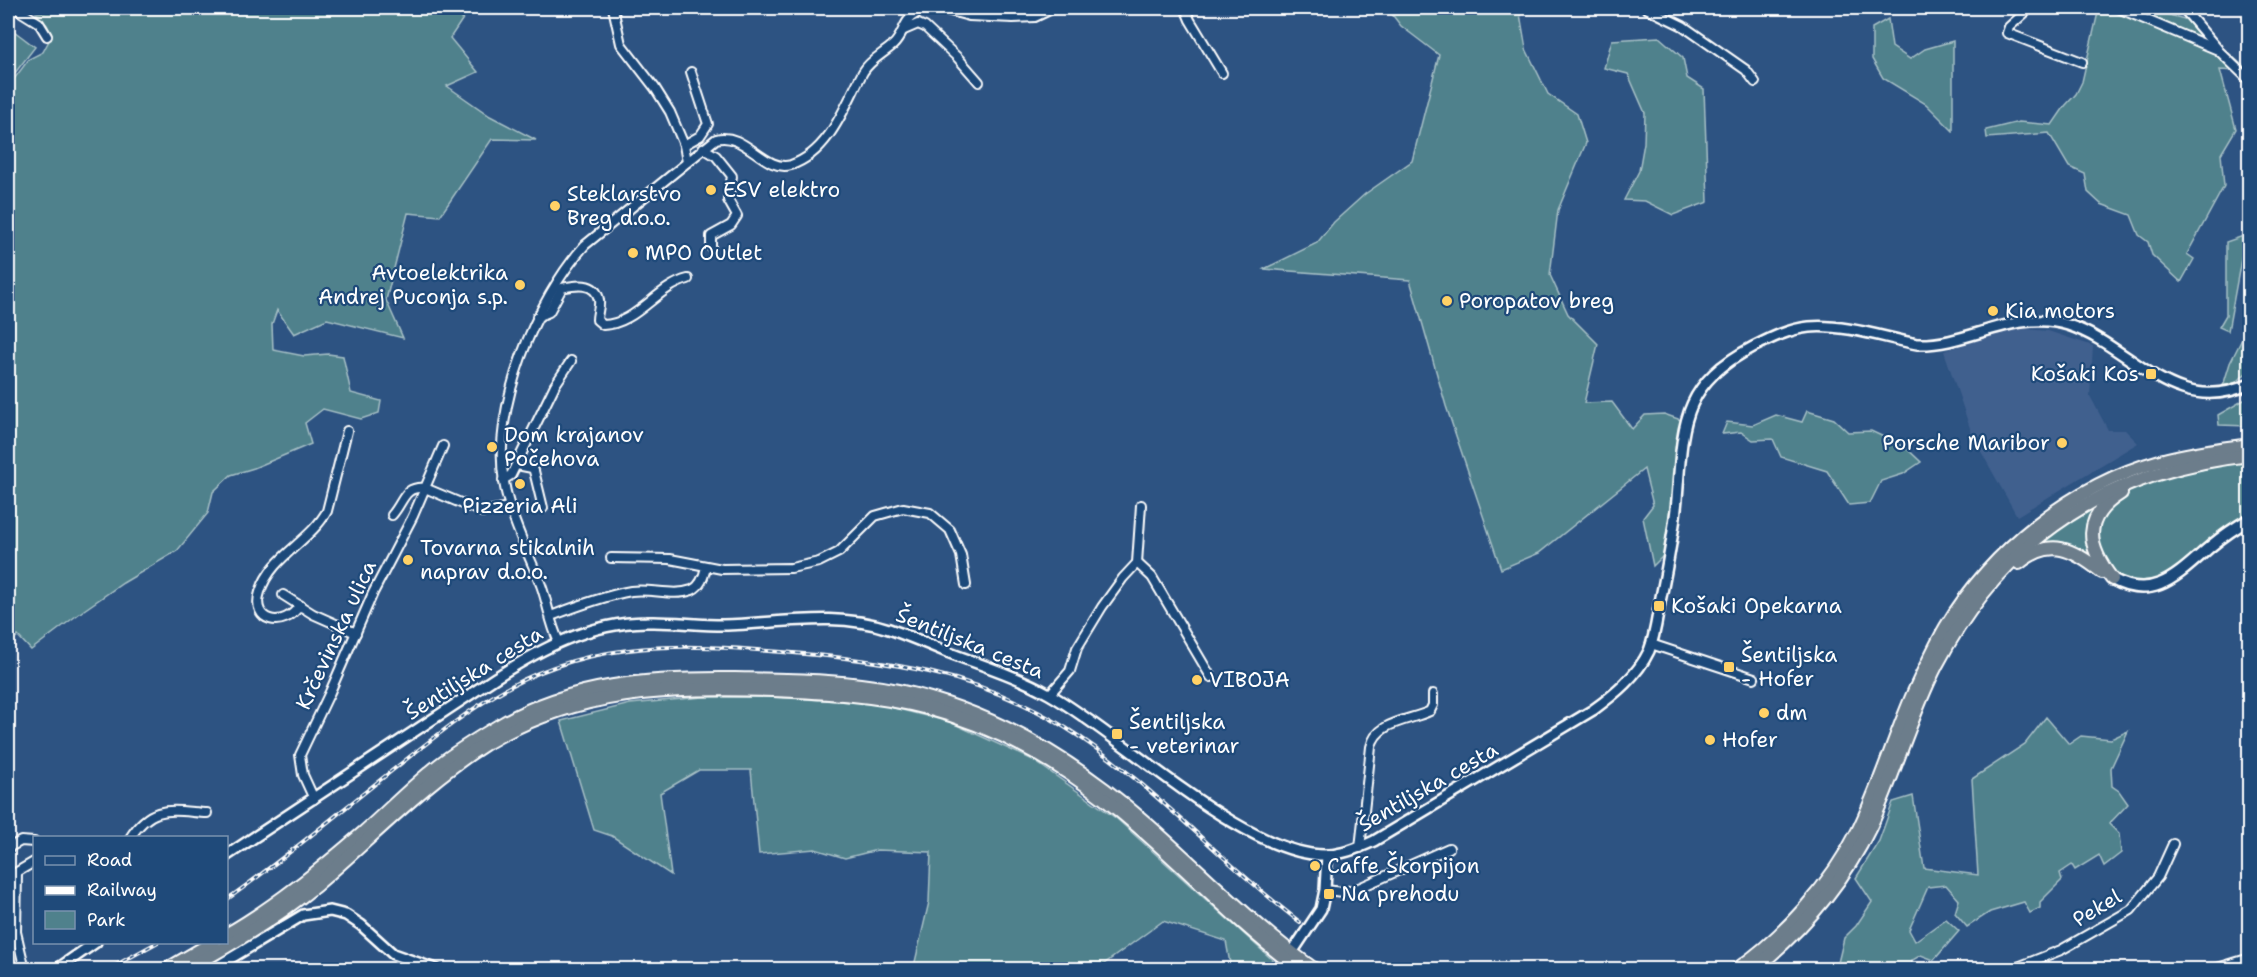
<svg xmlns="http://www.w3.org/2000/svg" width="2257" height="977" font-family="'Shantell Sans',sans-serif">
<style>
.built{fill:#41608e}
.green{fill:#4f818c;stroke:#a7c0c6;stroke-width:1.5}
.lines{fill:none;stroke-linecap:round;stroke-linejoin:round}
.minor-casing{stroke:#fff;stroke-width:12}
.tertiary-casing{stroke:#fff;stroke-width:14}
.secondary-casing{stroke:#fff;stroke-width:15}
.trunk-casing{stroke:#fff;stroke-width:16}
.minor{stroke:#1f4a7a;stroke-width:8}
.tertiary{stroke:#1f4a7a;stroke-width:9}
.secondary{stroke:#1f4a7a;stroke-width:10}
.trunk{stroke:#6c7d8b;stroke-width:12}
.rail-casing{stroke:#fff;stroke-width:4}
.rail{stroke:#1f4a7a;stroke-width:1.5;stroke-dasharray:4.5;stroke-linecap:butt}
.poi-dot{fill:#ffd166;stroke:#1f4a7a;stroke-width:2}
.labels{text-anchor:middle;stroke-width:4.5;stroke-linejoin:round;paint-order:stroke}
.poi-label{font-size:21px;fill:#fff;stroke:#1f4a7a;text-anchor:start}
.street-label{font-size:21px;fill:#fff;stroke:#1f4a7a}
</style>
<rect width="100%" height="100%" fill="#2d5382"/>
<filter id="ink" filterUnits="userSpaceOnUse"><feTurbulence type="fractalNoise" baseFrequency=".0167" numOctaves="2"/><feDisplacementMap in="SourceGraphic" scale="12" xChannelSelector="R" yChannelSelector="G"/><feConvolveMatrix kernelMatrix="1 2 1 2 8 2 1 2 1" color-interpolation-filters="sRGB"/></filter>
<g filter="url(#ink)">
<polygon class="built" points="2015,328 2048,331 2093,346 2090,396 2108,430 2125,430 2138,443 2017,516 1973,437 1944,351"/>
<g class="green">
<polygon points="51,8 470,8 450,38 478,72 447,86 490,116 536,140 492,139 440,216 408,213 386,300 403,338 327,319 294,334 277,310 272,324 273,350 304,356 328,354 343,356 351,393 381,401 379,413 361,419 323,409 305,423 311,444 254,468 231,475 213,492 208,513 177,551 123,583 84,610 31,650 18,636 8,642 8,87 29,59 43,52 52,35 47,25 36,13 45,12"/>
<polygon points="1387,8 1519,8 1526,49 1548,94 1577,114 1586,143 1558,210 1550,275 1568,314 1598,344 1584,403 1612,402 1632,429 1645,415 1664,414 1681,420 1672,497 1663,556 1653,566 1643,518 1653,505 1644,469 1539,553 1501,569 1446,406 1410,280 1264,269 1317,243 1334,222 1365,194 1412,161 1439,55 1401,26"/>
<polygon points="2099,8 2143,8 2192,21 2249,71 2249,92 2238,71 2220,70 2236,129 2221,154 2224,186 2187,254 2194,259 2181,282 2152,255 2148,242 2139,235 2131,215 2101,204 2088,192 2085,174 2069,167 2049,133 1987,138 1986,130 2019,122 2052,125 2065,106 2076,94 2082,82"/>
<polygon points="1888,19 1892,47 1910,59 1925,49 1953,41 1953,131 1926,104 1883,78 1872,59 1872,28"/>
<polygon points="10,28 35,47 8,82 8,31"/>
<polygon points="1659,37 1683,58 1687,78 1704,89 1708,202 1673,215 1645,201 1624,200 1639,171 1644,143 1645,113 1628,74 1604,68 1612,40"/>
<polygon points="2249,234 2249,241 2246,243 2242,254 2228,331 2219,327 2226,315 2226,242"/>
<polygon points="2249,333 2249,370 2237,382 2223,386 2230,363 2244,335"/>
<polygon points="2249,397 2249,426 2219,425 2218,415"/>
<polygon points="1807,411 1834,419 1848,432 1871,431 1905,447 1921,462 1903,474 1881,481 1870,503 1849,505 1827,471 1781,457 1773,439 1753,440 1741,432 1722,434 1727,422 1753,425 1776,415 1802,422"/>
<polygon points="2249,462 2249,514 2171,575 2158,581 2134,583 2120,578 2110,571 2095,540 2099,518 2121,495 2165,477 2224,465"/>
<polygon points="2101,505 2091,560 2032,550 2089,507"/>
<polygon points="703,697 770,697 874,703 950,722 1033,760 1117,819 1277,964 1271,969 1231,969 1226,941 1163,921 1097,969 916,969 915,962 929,902 931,852 877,850 845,858 815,849 759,854 751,770 699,770 660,793 671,875 612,836 594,830 561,721 630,704"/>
<polygon points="2046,717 2069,744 2081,736 2111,739 2128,731 2111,768 2112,786 2119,791 2128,804 2109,824 2119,834 2121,853 2104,866 2099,855 2075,870 2072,865 2060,873 2062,880 2040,902 2040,908 2030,913 2024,902 1990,912 1967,927 1955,913 1959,900 1946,885 1928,887 1909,930 1915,941 1946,919 1959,931 1934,960 1921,955 1911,961 1914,969 1834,969 1837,967 1844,938 1856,926 1872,902 1856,878 1879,841 1893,802 1913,796 1924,868 1978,875 1972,779 2025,744"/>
<polygon points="873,962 867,969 796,969"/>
</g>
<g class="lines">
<defs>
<g id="minor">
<polyline points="15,8 39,23 47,36"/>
<polyline points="613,8 621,44 655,88 670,112 684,145 687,162"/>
<polyline points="939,8 969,16 1013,18 1035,17 1054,8"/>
<polyline points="1185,8 1190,20 1222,73"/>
<polyline points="1646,8 1683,26 1746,70 1755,82"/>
<polyline points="2030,8 2009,27 2007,33 2082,62"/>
<polyline points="2118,8 2218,50 2250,81"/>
<polyline points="2183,8 2217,48"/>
<polyline points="904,30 918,24 925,27 958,58 979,82"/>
<polyline points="684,145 700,136 708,124 691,72"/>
<polyline points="703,148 716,156 732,176 728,200 737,216 731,225 711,236 711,247"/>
<path d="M537,317L549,312L562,288C575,285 596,281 599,300C600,306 597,313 597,320L603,325C637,324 656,287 688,279"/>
<polyline points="517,465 532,468 534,471 543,508"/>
<polyline points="503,480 511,475 555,385 571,361"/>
<path d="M392,515C404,502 403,486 425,488L482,512L509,507"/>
<polyline points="611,558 670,559 722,569 791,568 819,562 839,552 875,516 903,508 930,513 950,530 961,555 966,585"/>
<polyline points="1137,563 1152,577 1211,677"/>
<polyline points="283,595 313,614 356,633"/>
<path d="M300,605C284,630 250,622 260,592C271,556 310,542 327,511L347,431"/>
<path d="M551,616C577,606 604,596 631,591C651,588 673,597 692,590C701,586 704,576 706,567"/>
<path d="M559,642C550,624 548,604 541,585C528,552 510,518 504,482C491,409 536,299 585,245L716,139C745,131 765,173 791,165C830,152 845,105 863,72C870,60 883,54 893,45C902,37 903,25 910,18C914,14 921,11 926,8"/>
<polyline points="1651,644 1754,678"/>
<polyline points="1050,694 1070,671 1077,648 1102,607 1123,578 1137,563 1141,505"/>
<polyline points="314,799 303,775 300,755 330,692 373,593 413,516 443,446"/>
<path d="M130,838C152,803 172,811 207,813"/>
<polyline points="8,848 21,841 34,842"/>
<path d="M1360,848L1371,747C1376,721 1410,721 1430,711L1433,705V694"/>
<polyline points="1325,890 1344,892 1359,888 1449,848"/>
<polyline points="25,970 16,932 17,872 34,862"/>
<polyline points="2010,970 2061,950 2131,910 2158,877 2173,844"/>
<polyline points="2211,970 2250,958"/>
</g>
<g id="tertiary">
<path d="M226,856L495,678C542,648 589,623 646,622C671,621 697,625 723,625C779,624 834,611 889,629C909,636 928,644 947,652C981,665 1017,676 1049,694C1122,735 1246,858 1328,855C1344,854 1359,848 1374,841L1593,710C1615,694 1637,676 1649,651C1655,636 1657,618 1660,602C1667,568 1674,533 1677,499C1683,426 1680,385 1753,347C1771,338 1789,329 1809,327C1844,324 1882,337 1917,344C1969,346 2015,308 2068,325C2133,346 2172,419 2250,384"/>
<polyline points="1295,948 1321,909 1325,890 1327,855"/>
<polyline points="56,970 96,942"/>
<polyline points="211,970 303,915 330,911 346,915 361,925 393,954 438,970"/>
<polyline points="1279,970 1282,965"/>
</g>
<path id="secondary" d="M2112,579C2155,603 2180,572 2211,546C2223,536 2236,527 2250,519"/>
<g id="trunk">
<path d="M2019,563C2051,537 2073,549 2102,572"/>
<path d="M2112,579C2087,546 2081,518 2121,493"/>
<path d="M226,935C275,907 320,870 363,833C388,811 412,786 439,765C457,751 477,739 497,727C569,683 653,678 735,679C789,680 846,680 899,691C994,711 1075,761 1147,824C1203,873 1254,927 1315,970"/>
<polyline points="166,970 214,942"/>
<path d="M185,970C231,945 276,918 316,885C372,838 423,783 485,744C577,689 669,687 773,690C825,692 877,695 927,708C980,722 1029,746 1073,776C1155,831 1220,910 1300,970"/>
<path d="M1736,970C1784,937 1832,883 1858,831C1880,786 1894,738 1914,692C1924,670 1934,648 1946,627C1992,550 2073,485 2160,461C2190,453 2219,449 2250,445"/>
<path d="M1753,970C1802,930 1843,884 1870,827C1895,774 1910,716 1937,664C2004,537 2108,470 2250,455"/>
</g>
</defs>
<use href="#minor" class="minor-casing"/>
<use href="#tertiary" class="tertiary-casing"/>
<use href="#secondary" class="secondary-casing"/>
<use href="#trunk" class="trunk-casing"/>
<use href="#minor" class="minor"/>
<use href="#tertiary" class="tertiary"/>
<use href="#secondary" class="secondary"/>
<use href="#trunk" class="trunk"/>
<defs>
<g id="rail">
<path d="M226,900C287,857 344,808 403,762C437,735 471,708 509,687C597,639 686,644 782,652C884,660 977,672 1066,728C1152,782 1219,861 1300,922"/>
<polyline points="107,970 158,942"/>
</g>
</defs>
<use href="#rail" class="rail-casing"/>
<use href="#rail" class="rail"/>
</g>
</g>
<g class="poi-dot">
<circle cx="711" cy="190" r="6"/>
<circle cx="555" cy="206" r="6"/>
<circle cx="633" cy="253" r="6"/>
<circle cx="520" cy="285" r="6"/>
<circle cx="1447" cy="301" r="6"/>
<circle cx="1993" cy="311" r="6"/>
<rect x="2145" y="368" width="12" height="12" rx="3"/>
<circle cx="2062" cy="443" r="6"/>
<circle cx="492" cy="447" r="6"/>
<circle cx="520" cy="484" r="6"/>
<circle cx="408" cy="560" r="6"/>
<rect x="1653" y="600" width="12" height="12" rx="3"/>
<rect x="1723" y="661" width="12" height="12" rx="3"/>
<circle cx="1197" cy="680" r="6"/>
<circle cx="1764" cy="713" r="6"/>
<rect x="1111" y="728" width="12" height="12" rx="3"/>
<circle cx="1710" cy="740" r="6"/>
<circle cx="1315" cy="866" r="6"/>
<rect x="1323" y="888" width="12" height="12" rx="3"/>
</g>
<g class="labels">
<g class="poi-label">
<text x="723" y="197">ESV elektro</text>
<text x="567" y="201">Steklarstvo<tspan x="567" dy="24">Breg d.o.o.</tspan></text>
<text x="645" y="260">MPO Outlet</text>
<text x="508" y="280" text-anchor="end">Avtoelektrika<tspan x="508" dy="24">Andrej Puconja s.p.</tspan></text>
<text x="1459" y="308">Poropatov breg</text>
<text x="2005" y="318">Kia motors</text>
<text x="2139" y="381" text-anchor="end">Košaki Kos</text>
<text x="504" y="442">Dom krajanov<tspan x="504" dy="24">Počehova</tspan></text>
<text x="2050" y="450" text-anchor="end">Porsche Maribor</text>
<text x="520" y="513" text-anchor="middle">Pizzeria Ali</text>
<text x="420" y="555">Tovarna stikalnih<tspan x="420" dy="24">naprav d.o.o.</tspan></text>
<text x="1671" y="613">Košaki Opekarna</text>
<text x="1741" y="662">Šentiljska<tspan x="1741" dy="24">- Hofer</tspan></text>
<text x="1209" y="687">VIBOJA</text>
<text x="1776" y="720">dm</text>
<text x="1129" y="729">Šentiljska<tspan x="1129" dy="24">- veterinar</tspan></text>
<text x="1722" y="747">Hofer</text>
<text x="1327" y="873">Caffe Škorpijon</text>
<text x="1341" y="901">Na prehodu</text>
</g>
<g class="street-label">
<text transform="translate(336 635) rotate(-65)" y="7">Krčevinska ulica</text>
<text transform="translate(970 643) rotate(22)" y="7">Šentiljska cesta</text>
<text transform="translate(474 673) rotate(-32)" y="7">Šentiljska cesta</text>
<text transform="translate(1428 787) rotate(-30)" y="7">Šentiljska cesta</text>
<text transform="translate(2097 908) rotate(-31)" y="7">Pekel</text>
</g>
</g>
<rect width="2257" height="977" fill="none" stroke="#1f4a7a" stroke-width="30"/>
<rect x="15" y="15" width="2227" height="947" fill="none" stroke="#fff" stroke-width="2" filter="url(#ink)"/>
<rect x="33" y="836" width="195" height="108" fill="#1f4a7a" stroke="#7992af" stroke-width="1.5"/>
<rect x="45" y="856" width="30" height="9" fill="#1f4a7a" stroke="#7992af" stroke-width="1.5"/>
<text x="87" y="866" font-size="18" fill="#ffffff">Road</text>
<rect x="45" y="886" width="30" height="9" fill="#ffffff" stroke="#7992af" stroke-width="1.5"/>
<text x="87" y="896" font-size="18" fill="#ffffff">Railway</text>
<rect x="45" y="911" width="30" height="18" fill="#4f818c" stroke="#7992af" stroke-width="1.5"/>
<text x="87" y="926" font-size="18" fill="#ffffff">Park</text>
</svg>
